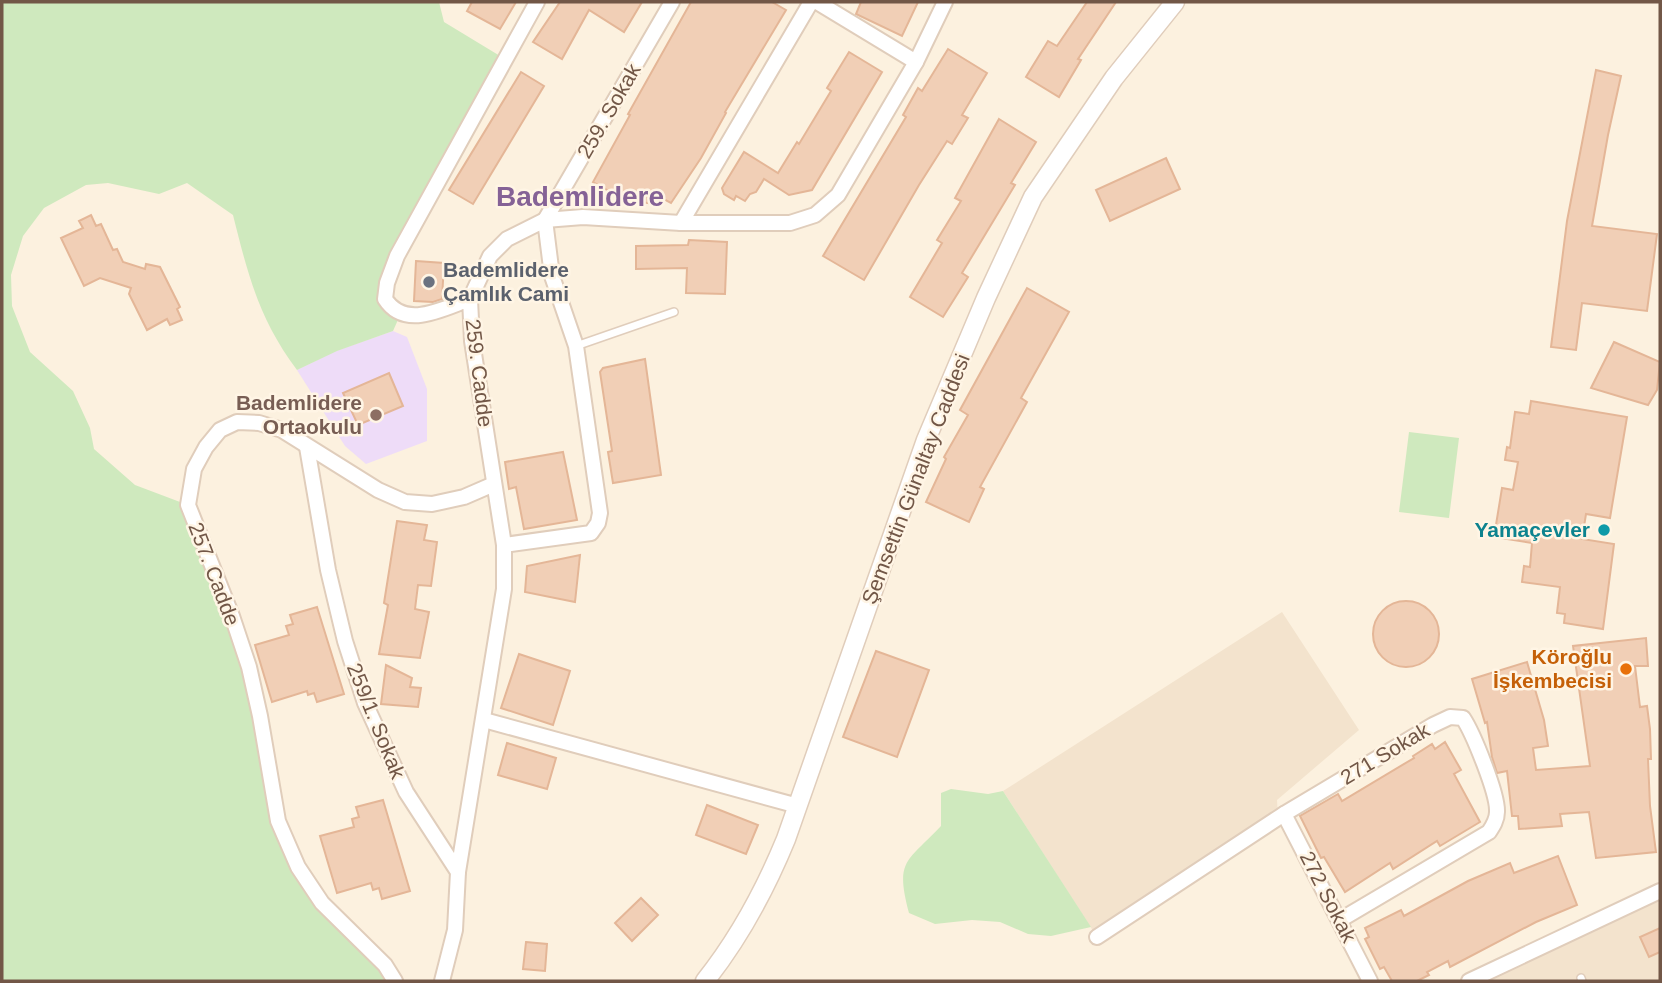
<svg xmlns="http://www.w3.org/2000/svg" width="1662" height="983" font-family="Helvetica,sans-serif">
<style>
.residential{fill:#f3e3cd}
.education{fill:#eedcf8}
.green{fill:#cfe9be}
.building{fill:#f1cfb6;stroke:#e4b697;stroke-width:2}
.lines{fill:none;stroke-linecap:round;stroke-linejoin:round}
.service-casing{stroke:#e0cdbb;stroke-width:10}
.minor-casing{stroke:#e0cdbb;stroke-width:18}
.tertiary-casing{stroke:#e0cdbb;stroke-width:21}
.service{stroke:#fff;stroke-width:7}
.minor{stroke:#fff;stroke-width:14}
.tertiary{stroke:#fff;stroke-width:18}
.worship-dot{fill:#6b7280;stroke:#fff5e5;stroke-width:2.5}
.education-dot{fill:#8d6e63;stroke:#fff5e5;stroke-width:2.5}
.culture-dot{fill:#0f9aa8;stroke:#fff5e5;stroke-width:2.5}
.food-dot{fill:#e8710a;stroke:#fff5e5;stroke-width:2.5}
.labels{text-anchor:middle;stroke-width:5;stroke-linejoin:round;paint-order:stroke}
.street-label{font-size:21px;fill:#725747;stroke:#fff5e5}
.worship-label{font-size:21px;font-weight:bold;fill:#5b616d;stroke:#fff5e5;text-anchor:start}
.education-label{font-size:21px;font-weight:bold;fill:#785e54;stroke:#fff5e5;text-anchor:end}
.culture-label{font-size:21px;font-weight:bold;fill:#0d838f;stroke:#fff5e5;text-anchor:end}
.food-label{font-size:21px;font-weight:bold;fill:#c56008;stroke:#fff5e5;text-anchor:end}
.district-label{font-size:28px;font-weight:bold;fill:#856296;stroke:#fff5e5}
</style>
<rect width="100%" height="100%" fill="#fcf1df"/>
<g class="residential">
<polygon points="1282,612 1359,730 1277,800 1278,818 1097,937 1003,791"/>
<polygon points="1660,891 1660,981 1469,981"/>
</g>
<polygon class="education" points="393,331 407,337 427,389 427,441 366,464 345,446 297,370 336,351"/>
<g class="green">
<path d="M2,2H439L444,22L505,59L397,256L385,299L401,313L393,331L337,351L297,370C259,319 248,275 233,215L187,183L159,194L108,183L86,185L44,208L23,236L11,275L12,306L30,352L73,391L90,428L94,449L135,485L188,505L232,616L270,779L298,867L395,981H2Z"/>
<polygon points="1409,432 1459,438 1449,518 1399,512"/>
<path d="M951,789L988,794L1003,791L1091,927L1051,936L1028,934L1000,922L972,920L935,924L909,913C895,860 906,863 941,826V793Z"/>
</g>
<g class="building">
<polygon points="472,2 516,2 500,29 467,11"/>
<polygon points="560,2 642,2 624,32 589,10 562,59 533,42"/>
<polygon points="691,2 772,2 786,10 725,112 726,113 701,158 671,203 658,196 654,204 641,202 627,195 625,200 593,182 630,115 628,114"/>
<polygon points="861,2 918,2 902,36 856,14"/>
<polygon points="1087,2 1116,2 1078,59 1081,60 1059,97 1026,77 1048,41 1057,46"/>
<polygon points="948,49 987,73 962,115 968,118 952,144 947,141 919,185 864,280 823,256 906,117 903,115 918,88 922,91"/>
<polygon points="849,52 882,72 812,190 789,195 764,179 756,192 750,194 745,201 736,196 734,200 724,194 722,188 744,152 778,173 797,142 799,144 831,91 827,88"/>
<polygon points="1596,70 1621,76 1608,135 1592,226 1657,234 1647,311 1582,303 1576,350 1551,347 1567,221"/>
<polygon points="521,72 544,86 473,204 449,190"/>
<polygon points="999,119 1036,142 1011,183 1015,185 962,273 968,277 943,317 910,297 942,243 937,240 961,201 955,198"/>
<polygon points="1166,158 1180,189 1110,221 1096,190"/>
<polygon points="91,215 96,226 101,224 113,250 117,249 123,262 145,269 146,264 160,267 180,307 177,309 182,320 170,325 167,319 147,330 129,294 131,288 100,278 84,286 61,238 83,228 79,221"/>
<polygon points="689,240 727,242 725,294 686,293 687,268 636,269 636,246 688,245"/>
<polygon points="416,261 444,263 442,299 433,302 414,301"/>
<polygon points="1027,288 1069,312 1021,398 1027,402 980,487 984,489 969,522 926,502 946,459 944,457 968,415 960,410"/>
<polygon points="1614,342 1660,362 1657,390 1648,405 1591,388"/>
<polygon points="645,359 661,475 613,483 608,452 612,451 600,372 603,368"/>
<polygon points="389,373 403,406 358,425 343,393"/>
<polygon points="1531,401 1627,417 1610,518 1586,514 1582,539 1614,544 1603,629 1564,623 1565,614 1557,613 1560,587 1522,582 1524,566 1530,567 1532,543 1494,537 1502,488 1513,490 1518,462 1505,460 1507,447 1510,448 1515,412 1529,414"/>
<polygon points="563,452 577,520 524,529 516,487 509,489 505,462"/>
<polygon points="397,521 427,525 424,540 437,542 431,586 418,585 415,609 429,612 420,658 379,654 388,605 384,603"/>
<polygon points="580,555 575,602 525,592 527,566"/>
<circle cx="1406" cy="634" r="33"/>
<polygon points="317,607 344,694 317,702 314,693 308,695 307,691 272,702 255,645 289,635 286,626 293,624 290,615"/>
<polygon points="1646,638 1648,666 1635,666 1640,707 1647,706 1650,729 1651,759 1648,759 1650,806 1656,852 1596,858 1589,812 1560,814 1562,826 1519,829 1518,816 1512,816 1507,771 1497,773 1492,757 1487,722 1485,723 1472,679 1527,662 1544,720 1548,746 1533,748 1536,770 1590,766 1573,646"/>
<polygon points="876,651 929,670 897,757 843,737"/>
<polygon points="519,654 570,671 553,725 501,708"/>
<polygon points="386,665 412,678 410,687 421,688 418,707 381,704"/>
<polygon points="1445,742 1461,770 1454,774 1480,822 1440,846 1437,841 1393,869 1390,863 1345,892 1324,857 1321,858 1300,816 1338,794 1342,801 1414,758 1413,756 1432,744 1435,749"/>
<polygon points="507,743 556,758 547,789 498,775"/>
<polygon points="383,800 410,891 382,899 379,888 373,890 371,883 337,893 320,836 354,827 352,819 359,817 356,807"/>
<polygon points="707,805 758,825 746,854 696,835"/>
<polygon points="1558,856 1577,905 1536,922 1450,967 1448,961 1427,972 1429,975 1417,981 1392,981 1384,967 1380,969 1365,939 1369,937 1365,928 1401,910 1404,916 1468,881 1510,863 1514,873"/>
<polygon points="641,898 658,915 632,941 615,923"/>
<polygon points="1660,928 1660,952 1649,957 1640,937"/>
<polygon points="526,942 547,944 545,971 523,969"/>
</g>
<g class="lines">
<defs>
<g id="service">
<polyline points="576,346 674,312"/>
<polyline points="1581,978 1582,981"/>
</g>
<g id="minor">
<polyline points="817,2 916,62"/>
<polyline points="545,220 672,2"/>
<polyline points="681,223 811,2"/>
<polyline points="470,299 490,256 507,239 545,220 583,217 681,223 790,223 815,215 838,195 916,62 945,2"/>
<polyline points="307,447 328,570 345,641 365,703 406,792 458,872 455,930 442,981"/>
<polyline points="504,545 591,533 598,523 600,513 576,346 552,276 545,220"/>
<polyline points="484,720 798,806"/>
<polyline points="1284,814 1370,981"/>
<path d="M458,872L504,589V545L472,341L470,299C442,309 405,330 385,299L387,283L397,256L537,2"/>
<path d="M1097,937L1284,814L1433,725L1450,717L1463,718C1473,733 1498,794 1497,812C1497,820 1493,826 1489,832L1340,920"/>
<polyline points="395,981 385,965 322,903 298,867 278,821 260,716 249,667 232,616 188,505 194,469 206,447 220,430 237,422 259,423 282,430 378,490 405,502 432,504 464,497 494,484"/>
<polyline points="1469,981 1660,891"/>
</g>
<path id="tertiary" d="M705,981C740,937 765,890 786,839L926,440L986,298L1033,197L1114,78L1175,2"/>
</defs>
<use href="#service" class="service-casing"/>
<use href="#minor" class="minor-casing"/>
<use href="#tertiary" class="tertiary-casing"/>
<use href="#service" class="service"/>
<use href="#minor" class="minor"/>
<use href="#tertiary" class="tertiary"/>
</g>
<circle class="worship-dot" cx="429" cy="282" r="7"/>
<circle class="education-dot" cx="376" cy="415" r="7"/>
<circle class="culture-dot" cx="1604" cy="530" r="7"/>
<circle class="food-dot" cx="1626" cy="669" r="7"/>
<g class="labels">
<g class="street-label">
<text transform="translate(609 111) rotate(-60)" y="7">259. Sokak</text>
<text transform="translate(479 373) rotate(83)" y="7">259. Cadde</text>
<text transform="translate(916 479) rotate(-69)" y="7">Şemsettin Günaltay Caddesi</text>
<text transform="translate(214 574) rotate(69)" y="7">257. Cadde</text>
<text transform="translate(376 721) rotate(68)" y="7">259/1. Sokak</text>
<text transform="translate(1385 754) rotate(-31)" y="7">271 Sokak</text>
<text transform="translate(1328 897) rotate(63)" y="7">272 Sokak</text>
</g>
<g class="worship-label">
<text x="443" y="277">Bademlidere<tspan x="443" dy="24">Çamlık Cami</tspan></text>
</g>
<g class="education-label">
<text x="362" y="410">Bademlidere<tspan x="362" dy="24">Ortaokulu</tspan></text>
</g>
<g class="culture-label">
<text x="1590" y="537">Yamaçevler</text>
</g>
<g class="food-label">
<text x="1612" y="664">Köroğlu<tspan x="1612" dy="24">İşkembecisi</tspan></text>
</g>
<g class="district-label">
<text x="580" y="206">Bademlidere</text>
</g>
</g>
<rect width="1662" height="983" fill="none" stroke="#725747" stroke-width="7"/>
</svg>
